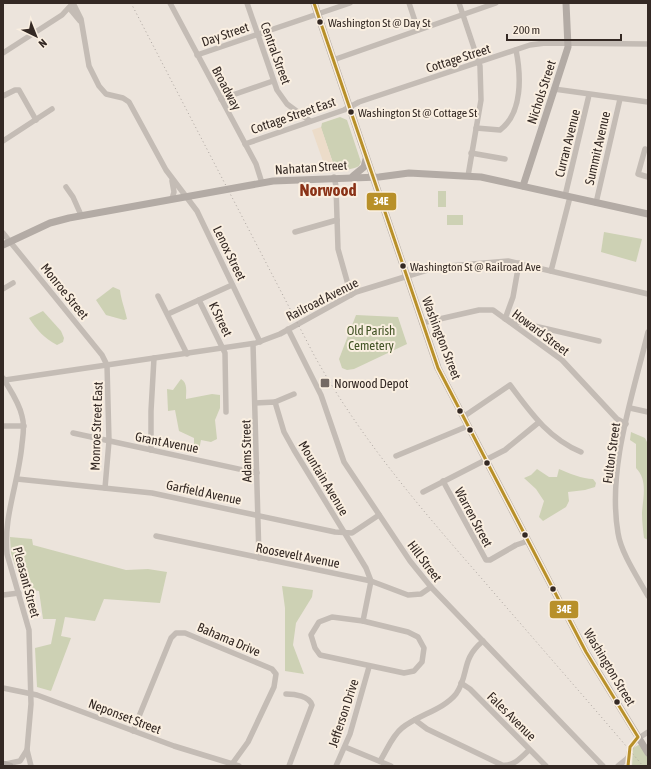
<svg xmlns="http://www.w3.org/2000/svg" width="651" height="769" font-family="'Asap Condensed',sans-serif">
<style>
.green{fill:#cdd1b4}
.plaza{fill:#ecdcc9}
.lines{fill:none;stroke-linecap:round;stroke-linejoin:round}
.minor{stroke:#c4bcb5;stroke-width:5.5}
.major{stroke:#b3aba5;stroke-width:7}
.rail{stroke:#aca5a0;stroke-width:1;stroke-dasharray:1 3;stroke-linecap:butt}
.bus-1-casing{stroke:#faefe1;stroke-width:6}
.bus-1{stroke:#b89029;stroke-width:3}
.bus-dot{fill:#342924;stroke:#faefe1;stroke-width:1.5}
.poi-dot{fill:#746a64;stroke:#faefe1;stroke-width:1.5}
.labels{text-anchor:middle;stroke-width:4;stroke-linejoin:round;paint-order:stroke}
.bus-label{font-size:12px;fill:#342924;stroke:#faefe1;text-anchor:start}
.street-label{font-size:13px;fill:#342924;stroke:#faefe1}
.park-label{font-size:13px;fill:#435426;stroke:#faefe1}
.poi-label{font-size:13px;fill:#342924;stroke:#faefe1;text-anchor:start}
.district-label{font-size:17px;font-weight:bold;fill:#8a3217;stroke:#faefe1}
.line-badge{stroke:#faefe1;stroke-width:1.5}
.badge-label{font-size:11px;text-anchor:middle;font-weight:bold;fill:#fff}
</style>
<rect width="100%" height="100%" fill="#ece4dc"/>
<g class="green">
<path d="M340,117L347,120L361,162L359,166C352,170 340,171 334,166L321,128L322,123Z"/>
<rect x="438" y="191" width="8" height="16"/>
<rect x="447" y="215" width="16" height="10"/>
<polygon points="604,232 642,239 636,262 601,252"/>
<path d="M113,287L120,290C121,300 125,309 127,319L124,320L106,315L96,300Z"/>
<path d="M43,311L61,331L64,338L63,342L57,345C45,339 36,329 29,318Z"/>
<polygon points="356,315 398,317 407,344 354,369 347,370 342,368 339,359"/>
<path d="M181,379C188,383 186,392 186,399L212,394L220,395V408L215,420L217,439L211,442L201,440L199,450L194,444V438L179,431L175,410L168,411L167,389L173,390Z"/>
<path d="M631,432L645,438L648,444V540L644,538C643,530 642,521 642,513C643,497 648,480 636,468V444L630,440Z"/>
<path d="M537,469L549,477H557L559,469C568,473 583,479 593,479L596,483L595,487L585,490L568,492L569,501L566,507L543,521L539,517L544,501L536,489L524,478L531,475Z"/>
<polygon points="10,537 32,539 33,545 126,570 148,569 167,572 160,603 104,599 95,621 65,617 61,636 71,638 51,691 37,687 35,648 51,644 56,619 43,619 39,591 23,589 11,553"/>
<polygon points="282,586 313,590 312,597 296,623 293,645 304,674 285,671 285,608"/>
<polygon points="640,744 648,757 648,766 632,766 633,748"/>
</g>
<polygon class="plaza" points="321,127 334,166 339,169 323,171 325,167 312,130"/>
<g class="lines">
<g class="minor">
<polyline points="73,3 81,19 89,66 99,86 106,94 123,98 129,102 166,170 197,211 260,342"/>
<polyline points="170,3 256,164 262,183"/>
<polyline points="247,3 277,90 287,104 310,121"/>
<polyline points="409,3 418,30"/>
<polyline points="459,3 480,66 481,100 468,176"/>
<polyline points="70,9 80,21"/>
<polyline points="3,53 62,15 73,3"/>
<polyline points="197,55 350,3"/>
<polyline points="333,60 496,3"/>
<polyline points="554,89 648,102"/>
<polyline points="3,96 15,90 19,90 36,120"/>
<polyline points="221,99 273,81"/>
<path d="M476,128L500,130C523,113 521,75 516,50"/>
<polyline points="3,141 52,109"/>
<polyline points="245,144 344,110 359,102 530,45 545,43 648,44"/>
<polyline points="645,149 638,174 648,177"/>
<polyline points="471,153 505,159"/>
<polyline points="334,177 336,186 338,249 351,295"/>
<polyline points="172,181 174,192 172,199"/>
<polyline points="66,187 73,197 81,215"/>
<polyline points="565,196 589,95"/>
<polyline points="596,203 620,99"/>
<polyline points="295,232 337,220"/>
<polyline points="3,233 102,355 107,365 109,441 105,488"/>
<polyline points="519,263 513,297 505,319 599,341"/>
<polyline points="551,271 570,197"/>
<polyline points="3,289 13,283"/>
<polyline points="158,296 187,354"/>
<polyline points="199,300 225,353 226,412"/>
<polyline points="168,314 232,285"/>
<polyline points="422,323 479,310 493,310 562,360 617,419 626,424"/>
<polyline points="288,329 321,395 344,462 410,561 431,587 603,766"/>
<path d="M648,332C633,395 607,468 618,533C621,553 638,578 648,596"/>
<polyline points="253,344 259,558"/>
<path d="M3,378C10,390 19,402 22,416C25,426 23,435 22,444C19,481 3,517 7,554L29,630L31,704L27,750L31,766"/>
<polyline points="5,380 256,343 280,334 356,292 437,267 508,261 648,294"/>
<polyline points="275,402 294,394"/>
<polyline points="255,403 275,402 284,432 294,450 366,568 371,581 363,621"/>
<polyline points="630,408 648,412"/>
<path d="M463,417L510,385C531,413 548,438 581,452"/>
<polyline points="3,426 24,426"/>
<polyline points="73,433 257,473"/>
<polyline points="151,450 151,411 154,358"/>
<polyline points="396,456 468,426"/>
<polyline points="17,479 152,493 335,532 352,533 379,515"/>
<polyline points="443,481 486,560 490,560 516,545 528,541"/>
<polyline points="423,492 505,450 538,423"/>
<polyline points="156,536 371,581 408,595 421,594 431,587"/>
<polyline points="3,595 19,593"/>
<polygon points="332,617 363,621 408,632 418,637 424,648 422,662 414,671 404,673 320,655 315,648 311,635 319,622"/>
<polyline points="461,683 470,689 546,766"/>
<polyline points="3,688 37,695 174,746 239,766"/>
<path d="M286,694C295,694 309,696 312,705L289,766"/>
<path d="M415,720L427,729L502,765C513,767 522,757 529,750"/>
<polyline points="133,731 171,638 176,633 185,633 272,669 276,674 274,687 248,742 232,764"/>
<polyline points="345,747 391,766"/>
<path d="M380,761C387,750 392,736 402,728C418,715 443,710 456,694C470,674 460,660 483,641"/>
<polyline points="6,764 20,761 27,750"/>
<polyline points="336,766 350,734 369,667"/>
<polyline points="618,766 628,758"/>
<path d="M628,766C627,748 633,741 648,732"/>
</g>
<g class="major">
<polyline points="314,3 438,368 586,652 648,753"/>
<polyline points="353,176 364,167 366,159"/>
<polyline points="523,186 568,47 566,3"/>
<polyline points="3,245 50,223 69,218 273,181 379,177 409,173 481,177 648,214"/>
<polyline points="3,764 10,766"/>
</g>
<path class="rail" d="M131,3L314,355C360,438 421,509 483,580C536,642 590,703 643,766"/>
<defs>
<polyline id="bus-1" points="314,3 438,368 586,652 638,737 630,747 628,766"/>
</defs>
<use href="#bus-1" class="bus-1-casing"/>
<use href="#bus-1" class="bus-1"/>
</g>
<g class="bus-dot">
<circle cx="320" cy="22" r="3.5"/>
<circle cx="351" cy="112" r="3.5"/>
<circle cx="403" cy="266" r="3.5"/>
<circle cx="460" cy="411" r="3.5"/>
<circle cx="470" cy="430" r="3.5"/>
<circle cx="487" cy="463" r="3.5"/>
<circle cx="525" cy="535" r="3.5"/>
<circle cx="553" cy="589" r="3.5"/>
<circle cx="617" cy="702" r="3.5"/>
</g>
<rect class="poi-dot" x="320" y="378" width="10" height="10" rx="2"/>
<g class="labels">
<g class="bus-label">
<text x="328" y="27">Washington St @ Day St</text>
<text x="358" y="117">Washington St @ Cottage St</text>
<text x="410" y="271">Washington St @ Railroad Ave</text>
</g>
<g class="street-label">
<text transform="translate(225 34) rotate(-19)" y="5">Day Street</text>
<text transform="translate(276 53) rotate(70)" y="5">Central Street</text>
<text transform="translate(458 58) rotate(-18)" y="5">Cottage Street</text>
<text transform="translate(227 88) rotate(62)" y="5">Broadway</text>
<text transform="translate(541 92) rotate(-72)" y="5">Nichols Street</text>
<text transform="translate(293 115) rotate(-19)" y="5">Cottage Street East</text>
<text transform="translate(567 143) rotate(-76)" y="5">Curran Avenue</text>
<text transform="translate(597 148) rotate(-77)" y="5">Summit Avenue</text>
<text transform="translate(311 167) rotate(-4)" y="5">Nahatan Street</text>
<text transform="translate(230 253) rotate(64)" y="5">Lenox Street</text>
<text transform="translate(65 291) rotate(51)" y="5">Monroe Street</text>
<text transform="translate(322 299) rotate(-27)" y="5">Railroad Avenue</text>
<text transform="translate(221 319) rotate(64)" y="5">K Street</text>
<text transform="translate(541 332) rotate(37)" y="5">Howard Street</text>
<text transform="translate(442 338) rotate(69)" y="5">Washington Street</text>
<text transform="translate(96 426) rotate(-88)" y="5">Monroe Street East</text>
<text transform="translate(167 442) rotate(11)" y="5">Grant Avenue</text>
<text transform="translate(246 451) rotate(-91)" y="5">Adams Street</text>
<text transform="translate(611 453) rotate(-82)" y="5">Fulton Street</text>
<text transform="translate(324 478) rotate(59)" y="5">Mountain Avenue</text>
<text transform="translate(204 492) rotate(12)" y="5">Garfield Avenue</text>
<text transform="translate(474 517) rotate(62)" y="5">Warren Street</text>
<text transform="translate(298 555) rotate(11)" y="5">Roosevelt Avenue</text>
<text transform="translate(425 561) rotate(53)" y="5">Hill Street</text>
<text transform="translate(27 582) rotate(75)" y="5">Pleasant Street</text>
<text transform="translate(229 639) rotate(23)" y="5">Bahama Drive</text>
<text transform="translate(610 667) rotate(59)" y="5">Washington Street</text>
<text transform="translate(343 713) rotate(-72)" y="5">Jefferson Drive</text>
<text transform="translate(125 716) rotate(21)" y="5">Neponset Street</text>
<text transform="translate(512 716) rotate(45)" y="5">Fales Avenue</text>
</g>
<g class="park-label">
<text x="371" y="335">Old Parish<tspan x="371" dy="15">Cemetery</tspan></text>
</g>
<g class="poi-label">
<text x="334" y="388">Norwood Depot</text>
</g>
<g class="district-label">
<text x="328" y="196">Norwood</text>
</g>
</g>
<g class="line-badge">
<rect x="366" y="192" width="31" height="19" rx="4" fill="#b89029"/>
<rect x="549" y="600" width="30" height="19" rx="4" fill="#b89029"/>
</g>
<g class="badge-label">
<text x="381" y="205">34E</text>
<text x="564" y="613">34E</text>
</g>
<rect width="651" height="769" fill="none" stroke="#342924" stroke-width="8"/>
<g transform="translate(36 36) rotate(137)" stroke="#faefe1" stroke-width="3" paint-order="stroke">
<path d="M0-3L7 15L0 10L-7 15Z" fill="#342924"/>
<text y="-6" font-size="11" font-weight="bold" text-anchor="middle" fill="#342924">N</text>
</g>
<path d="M507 34v6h114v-6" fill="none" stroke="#342924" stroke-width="2"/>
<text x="513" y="34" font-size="12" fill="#342924" stroke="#faefe1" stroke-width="3" paint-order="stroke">200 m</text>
</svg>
